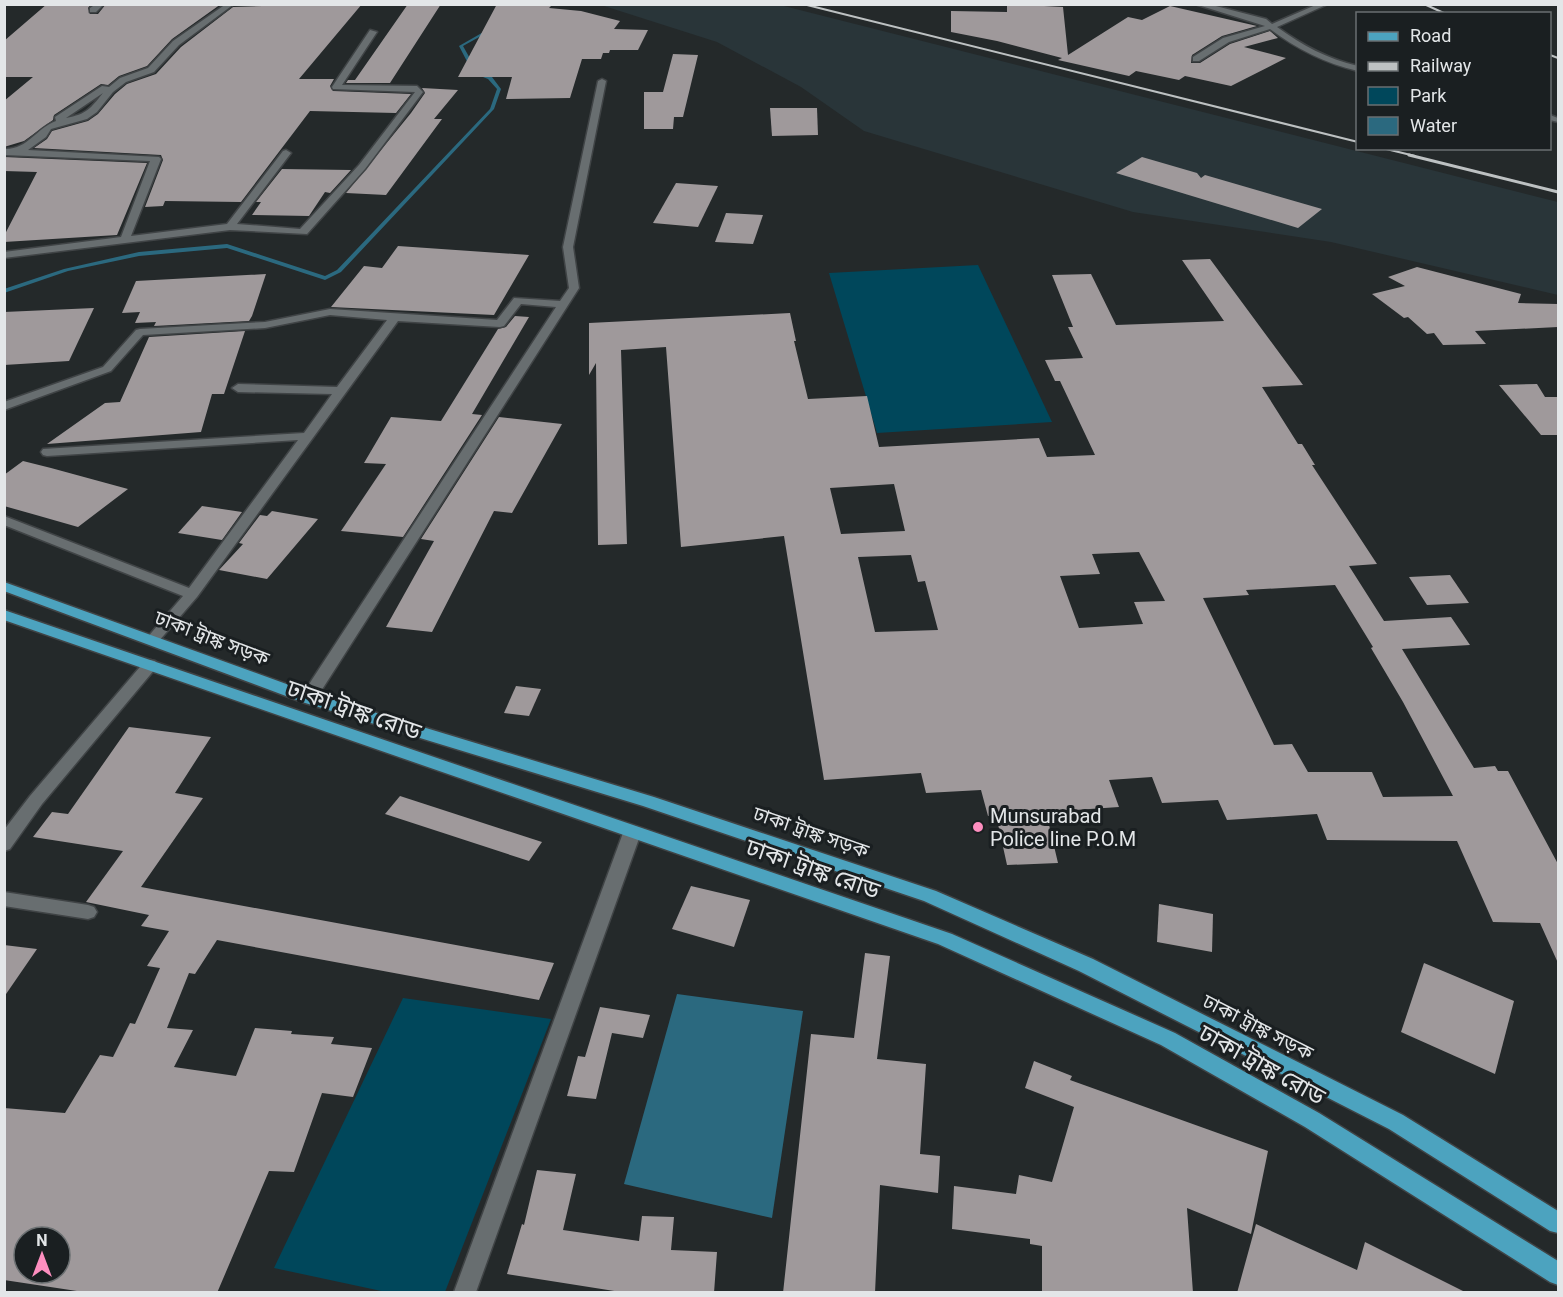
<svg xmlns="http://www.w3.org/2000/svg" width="1563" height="1297" font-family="Roboto,'Noto Sans Bengali',sans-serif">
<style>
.built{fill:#293539}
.green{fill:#00475b}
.water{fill:#2b697f}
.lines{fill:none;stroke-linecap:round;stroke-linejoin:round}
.stream{fill:#2b697f;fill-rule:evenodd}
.building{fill:#9f999b;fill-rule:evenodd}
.minor-casing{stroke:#404446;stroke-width:3}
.major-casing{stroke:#404446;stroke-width:3}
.minor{fill:#686e70;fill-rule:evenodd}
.major{fill:#4ca3bf;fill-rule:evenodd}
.rail-far1{stroke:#bdc1c2;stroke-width:2}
.rail{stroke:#bdc1c2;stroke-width:3}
.poi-dot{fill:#fd8ebf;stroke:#1a1f21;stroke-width:2}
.labels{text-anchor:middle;stroke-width:6;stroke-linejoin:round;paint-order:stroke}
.street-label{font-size:20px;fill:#e3e6e8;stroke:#1a1f21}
.poi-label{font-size:20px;fill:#e3e6e8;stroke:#1a1f21;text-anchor:start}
.near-street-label{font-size:24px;fill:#e3e6e8;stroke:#1a1f21}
</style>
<rect width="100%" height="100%" fill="#24292a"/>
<polygon class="built" points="601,5 780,5 1558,202 1558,295 1331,242 1133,212 864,131 801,87 717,42"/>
<g class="green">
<polygon points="978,265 1052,422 877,433 829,273"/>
<polygon points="403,998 551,1019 445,1292 386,1292 274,1268"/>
</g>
<polygon class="water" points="677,994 803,1011 772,1218 624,1184"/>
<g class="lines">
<polygon class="stream" points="487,30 490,31 463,46 477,71 492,77 501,89 494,109 341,272 325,280 227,248 139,256 68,271 4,293 4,289 64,269 139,252 227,244 325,276 337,270 490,109 497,89 488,79 473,73 459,46"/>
</g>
<g class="building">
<polygon points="47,4 91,4 88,8 90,14 98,14 106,4 221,4 172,39 147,66 119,76 108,85 101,84 54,115 53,120 24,141 4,147 4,101 33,77 4,77 4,41"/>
<polygon points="328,4 362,4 299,79 334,79 330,86 333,91 411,94 396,113 310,111 241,202 165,201 163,206 145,207 163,160 161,155 34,148 47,139 52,131 88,121 98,114 115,94 127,84 156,74 181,47 233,7"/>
<polygon points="408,4 441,4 390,83 346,83 348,80 355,80"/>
<polygon points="497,4 553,4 549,8 581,11 620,21 614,29 648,30 638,50 610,50 609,53 603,53 601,59 582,59 570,98 506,99 512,77 458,77"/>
<polygon points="1007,4 1063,7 1068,55 1128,17 1142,20 1170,6 1257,26 1222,36 1192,55 1191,63 1200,63 1230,44 1270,31 1278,38 1244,47 1286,58 1231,86 1185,76 1179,80 1136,71 1129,76 1058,60 1062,58 997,41 951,32 951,11 1007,12"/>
<polygon points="673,54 698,55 683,117 674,117 673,129 644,129 644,92 663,92"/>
<polygon points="422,88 458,90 434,119 442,119 386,195 346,193 411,113 425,93"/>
<polygon points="770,108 817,108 818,135 772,136"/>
<polygon points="4,157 147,163 117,235 4,242 4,236 37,172 4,171"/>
<polygon points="1142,157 1197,173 1201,178 1205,175 1322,209 1298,228 1116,173"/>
<polygon points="282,169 351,170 330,193 325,192 309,216 252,215 261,202 256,202"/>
<polygon points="676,183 718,186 698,227 653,223"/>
<polygon points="726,213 763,215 753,244 715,242"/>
<polygon points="398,246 529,255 494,315 331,307 364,266 382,268"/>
<path d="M1210,259L1303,385L1262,387L1298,444H1302L1315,465H1312L1377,564L1349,566L1384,621L1451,617L1470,645L1402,649L1474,768L1495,766L1498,771H1508L1558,864V963L1540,923L1493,922L1457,841L1327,840L1317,814L1227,820L1218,800L1162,803L1152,777L1109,780L1119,807L1046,812L1058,863L1007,865L996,815L988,816L981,790L926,793L921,773L824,780L784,536L681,547L666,347L621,350L627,544L598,545L596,363L589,375V323L790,313L796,341H794L808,399L867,396L879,447L1039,438L1047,457L1095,455L1060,381H1055L1045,360L1083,358L1068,327H1073L1052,275L1091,274L1116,325L1224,321L1182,260ZM894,484L905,531L841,534L830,488ZM1139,552L1165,601L1134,602L1143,624L1079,628L1060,576L1100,574L1092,554ZM911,555L918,582L925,581L938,630L875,632L858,557ZM1335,585L1373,647L1371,648L1403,702L1453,796L1383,797L1372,772H1308L1292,744L1274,745L1203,598L1249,595L1246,590Z"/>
<polygon points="1417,267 1521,294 1518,303 1558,304 1558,327 1475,331 1486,344 1443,345 1434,333 1427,334 1408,317 1404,318 1372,294 1405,286 1388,277"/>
<polygon points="266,274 252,316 249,321 154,326 156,322 135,323 140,312 122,313 136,281"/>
<polygon points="94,308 69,361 4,365 4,312"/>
<polygon points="515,316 529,317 472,414 482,415 403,537 341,531 386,464 364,463 391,417 441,421 498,329 506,327"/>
<polygon points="245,331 224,394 212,394 201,432 47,444 105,403 120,402 149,337"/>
<polygon points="1537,384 1545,397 1558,397 1558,435 1541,435 1499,385"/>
<polygon points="499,417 562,424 512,513 494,511 432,632 386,627 434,541 421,539"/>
<polygon points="23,461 51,468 128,489 78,527 36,515 4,506 4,475"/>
<polygon points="202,506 242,512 222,540 178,533"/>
<polygon points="272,511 318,519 267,579 219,570 243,544 239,543 260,515 267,516"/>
<polygon points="1450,575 1469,603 1427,605 1409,577"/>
<polygon points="516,686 541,689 529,716 504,713"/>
<path d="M129,727L211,737L175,793L203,798L141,887L554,963L539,1000L217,940L195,974L189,973L167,1028L193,1030L174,1067L236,1076L255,1028L292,1031L291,1034L334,1037L331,1044L372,1048L353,1097L322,1093L294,1172L269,1171L217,1293H90L4,1280V1108L65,1113L100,1055L113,1057L130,1023L135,1024L160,968L147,966L169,931L141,926L149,915L86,902L123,851L33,837L52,812L68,814ZM24,1237H60V1273H24Z"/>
<polygon points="400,796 542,842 529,861 385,814"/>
<polygon points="691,886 750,900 734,947 672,929"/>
<polygon points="1159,904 1213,914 1212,952 1157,942"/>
<polygon points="4,945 37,949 4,997"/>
<polygon points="865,953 890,956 877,1059 926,1064 920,1154 940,1156 938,1193 880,1185 875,1293 783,1293 811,1034 854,1038"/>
<polygon points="1424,963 1514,1001 1495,1074 1401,1032"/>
<polygon points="600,1007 650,1015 643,1038 612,1033 596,1099 567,1096 578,1056 585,1057"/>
<polygon points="1034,1061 1072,1076 1070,1080 1268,1151 1251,1234 1187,1208 1193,1293 1042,1293 1042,1246 1030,1244 1030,1239 952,1229 954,1186 1016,1194 1019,1175 1052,1182 1074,1107 1025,1088"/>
<polygon points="537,1170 576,1174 563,1230 639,1241 642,1216 674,1217 671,1250 717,1252 714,1293 627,1293 507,1274 522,1224 524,1225"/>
<polygon points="1256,1224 1357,1270 1365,1242 1467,1293 1237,1293"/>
</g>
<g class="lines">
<defs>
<g id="minor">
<polygon points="96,4 104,4 96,12 90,12 90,8"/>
<path d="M226,4H234L179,45L154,72L126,82L113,92L97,112L87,119L51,129L46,137L28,150L159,157L161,159L131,236L227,224L283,151L286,150L291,153L237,224L300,229L359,165L415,92L333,89L332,87L370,30L377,32L342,85L417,86L423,92L365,169L307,234L230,230L4,258V252L121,237L150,161L4,155V149C28,150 36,128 56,121L55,117L102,86L109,87L120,78L148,68L173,41ZM103,93C90,109 87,114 66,118Z"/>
<path d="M1195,4H1208L1266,19L1272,24L1318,4H1328L1277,27C1302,45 1327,59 1358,66V71C1324,63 1297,49 1270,29L1229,42L1199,61H1193V57L1223,38L1265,26Z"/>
<polygon points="602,79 606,81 573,247 579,288 314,702 302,702 300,698 556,307 521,304 504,326 500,327 398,321 197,597 158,642 148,642 146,639 183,596 4,525 4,516 189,588 298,440 47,456 43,455 41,452 43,449 304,433 332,394 238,392 232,388 238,384 337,387 387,320 330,315 265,328 143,335 111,371 4,410 4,402 103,367 136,330 140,329 265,322 330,309 497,320 514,298 560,301 569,288 563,247 598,81"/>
<polygon points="1550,115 1558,118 1558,122 1550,120"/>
<polygon points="150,660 155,661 158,665 155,669 42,804 10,849 4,851 4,830 30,796 145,661"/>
<polygon points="632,826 638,828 641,833 476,1292 454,1292 623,833 626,828"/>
<polygon points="4,892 88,905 94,907 97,912 94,917 88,919 4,906"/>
</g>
<g id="major">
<polygon points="4,582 314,694 654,797 936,891 1093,959 1403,1115 1558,1211 1558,1233 1550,1231 1389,1129 1079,971 924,901 643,806 302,702 4,591"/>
<polygon points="4,610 952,934 1175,1033 1319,1113 1558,1261 1558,1285 1550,1282 1305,1127 1161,1045 938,944 4,620"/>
</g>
</defs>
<use href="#minor" class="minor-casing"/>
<use href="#major" class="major-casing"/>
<use href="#minor" class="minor"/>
<use href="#major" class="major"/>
<g class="rail-far1">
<polyline points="803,4 1358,142"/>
<polyline points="1424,4 1446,14"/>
<polyline points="1550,55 1558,58"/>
<polyline points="1382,148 1415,156"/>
</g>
<polyline class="rail" points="1409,155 1558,192"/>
</g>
<circle class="poi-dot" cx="978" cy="827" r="6"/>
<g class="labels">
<g class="street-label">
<text transform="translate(212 638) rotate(21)" y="7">ঢাকা ট্রাঙ্ক সড়ক</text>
<text transform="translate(811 832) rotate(19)" y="7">ঢাকা ট্রাঙ্ক সড়ক</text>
<text transform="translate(1258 1027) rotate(27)" y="7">ঢাকা ট্রাঙ্ক সড়ক</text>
</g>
<g class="poi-label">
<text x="990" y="823">Munsurabad<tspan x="990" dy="23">Police line P.O.M</tspan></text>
</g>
<g class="near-street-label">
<text transform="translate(354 710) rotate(19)" y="8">ঢাকা ট্রাঙ্ক রোড</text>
<text transform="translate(813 869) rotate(19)" y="8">ঢাকা ট্রাঙ্ক রোড</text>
<text transform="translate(1262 1065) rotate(29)" y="8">ঢাকা ট্রাঙ্ক রোড</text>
</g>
</g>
<rect width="1563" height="1297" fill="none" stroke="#e3e6e8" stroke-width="12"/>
<rect x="1356" y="12" width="195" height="138" fill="#1a1f21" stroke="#6a6f71" stroke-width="1.5"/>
<rect x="1368" y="32" width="30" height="9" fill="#4ca3bf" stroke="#6a6f71" stroke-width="1.5"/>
<text x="1410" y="42" font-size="18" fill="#e3e6e8">Road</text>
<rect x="1368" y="62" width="30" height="9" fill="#bdc1c2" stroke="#6a6f71" stroke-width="1.5"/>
<text x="1410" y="72" font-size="18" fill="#e3e6e8">Railway</text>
<rect x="1368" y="87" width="30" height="18" fill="#00475b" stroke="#6a6f71" stroke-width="1.5"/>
<text x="1410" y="102" font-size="18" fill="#e3e6e8">Park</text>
<rect x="1368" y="117" width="30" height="18" fill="#2b697f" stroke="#6a6f71" stroke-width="1.5"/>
<text x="1410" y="132" font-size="18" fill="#e3e6e8">Water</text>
<g transform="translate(42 1255)"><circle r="28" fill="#1a1f21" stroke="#6a6f71" stroke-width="1.5"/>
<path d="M0-4.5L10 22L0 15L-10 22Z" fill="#fd8ebf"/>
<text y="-9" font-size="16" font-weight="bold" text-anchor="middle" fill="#e3e6e8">N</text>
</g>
</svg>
